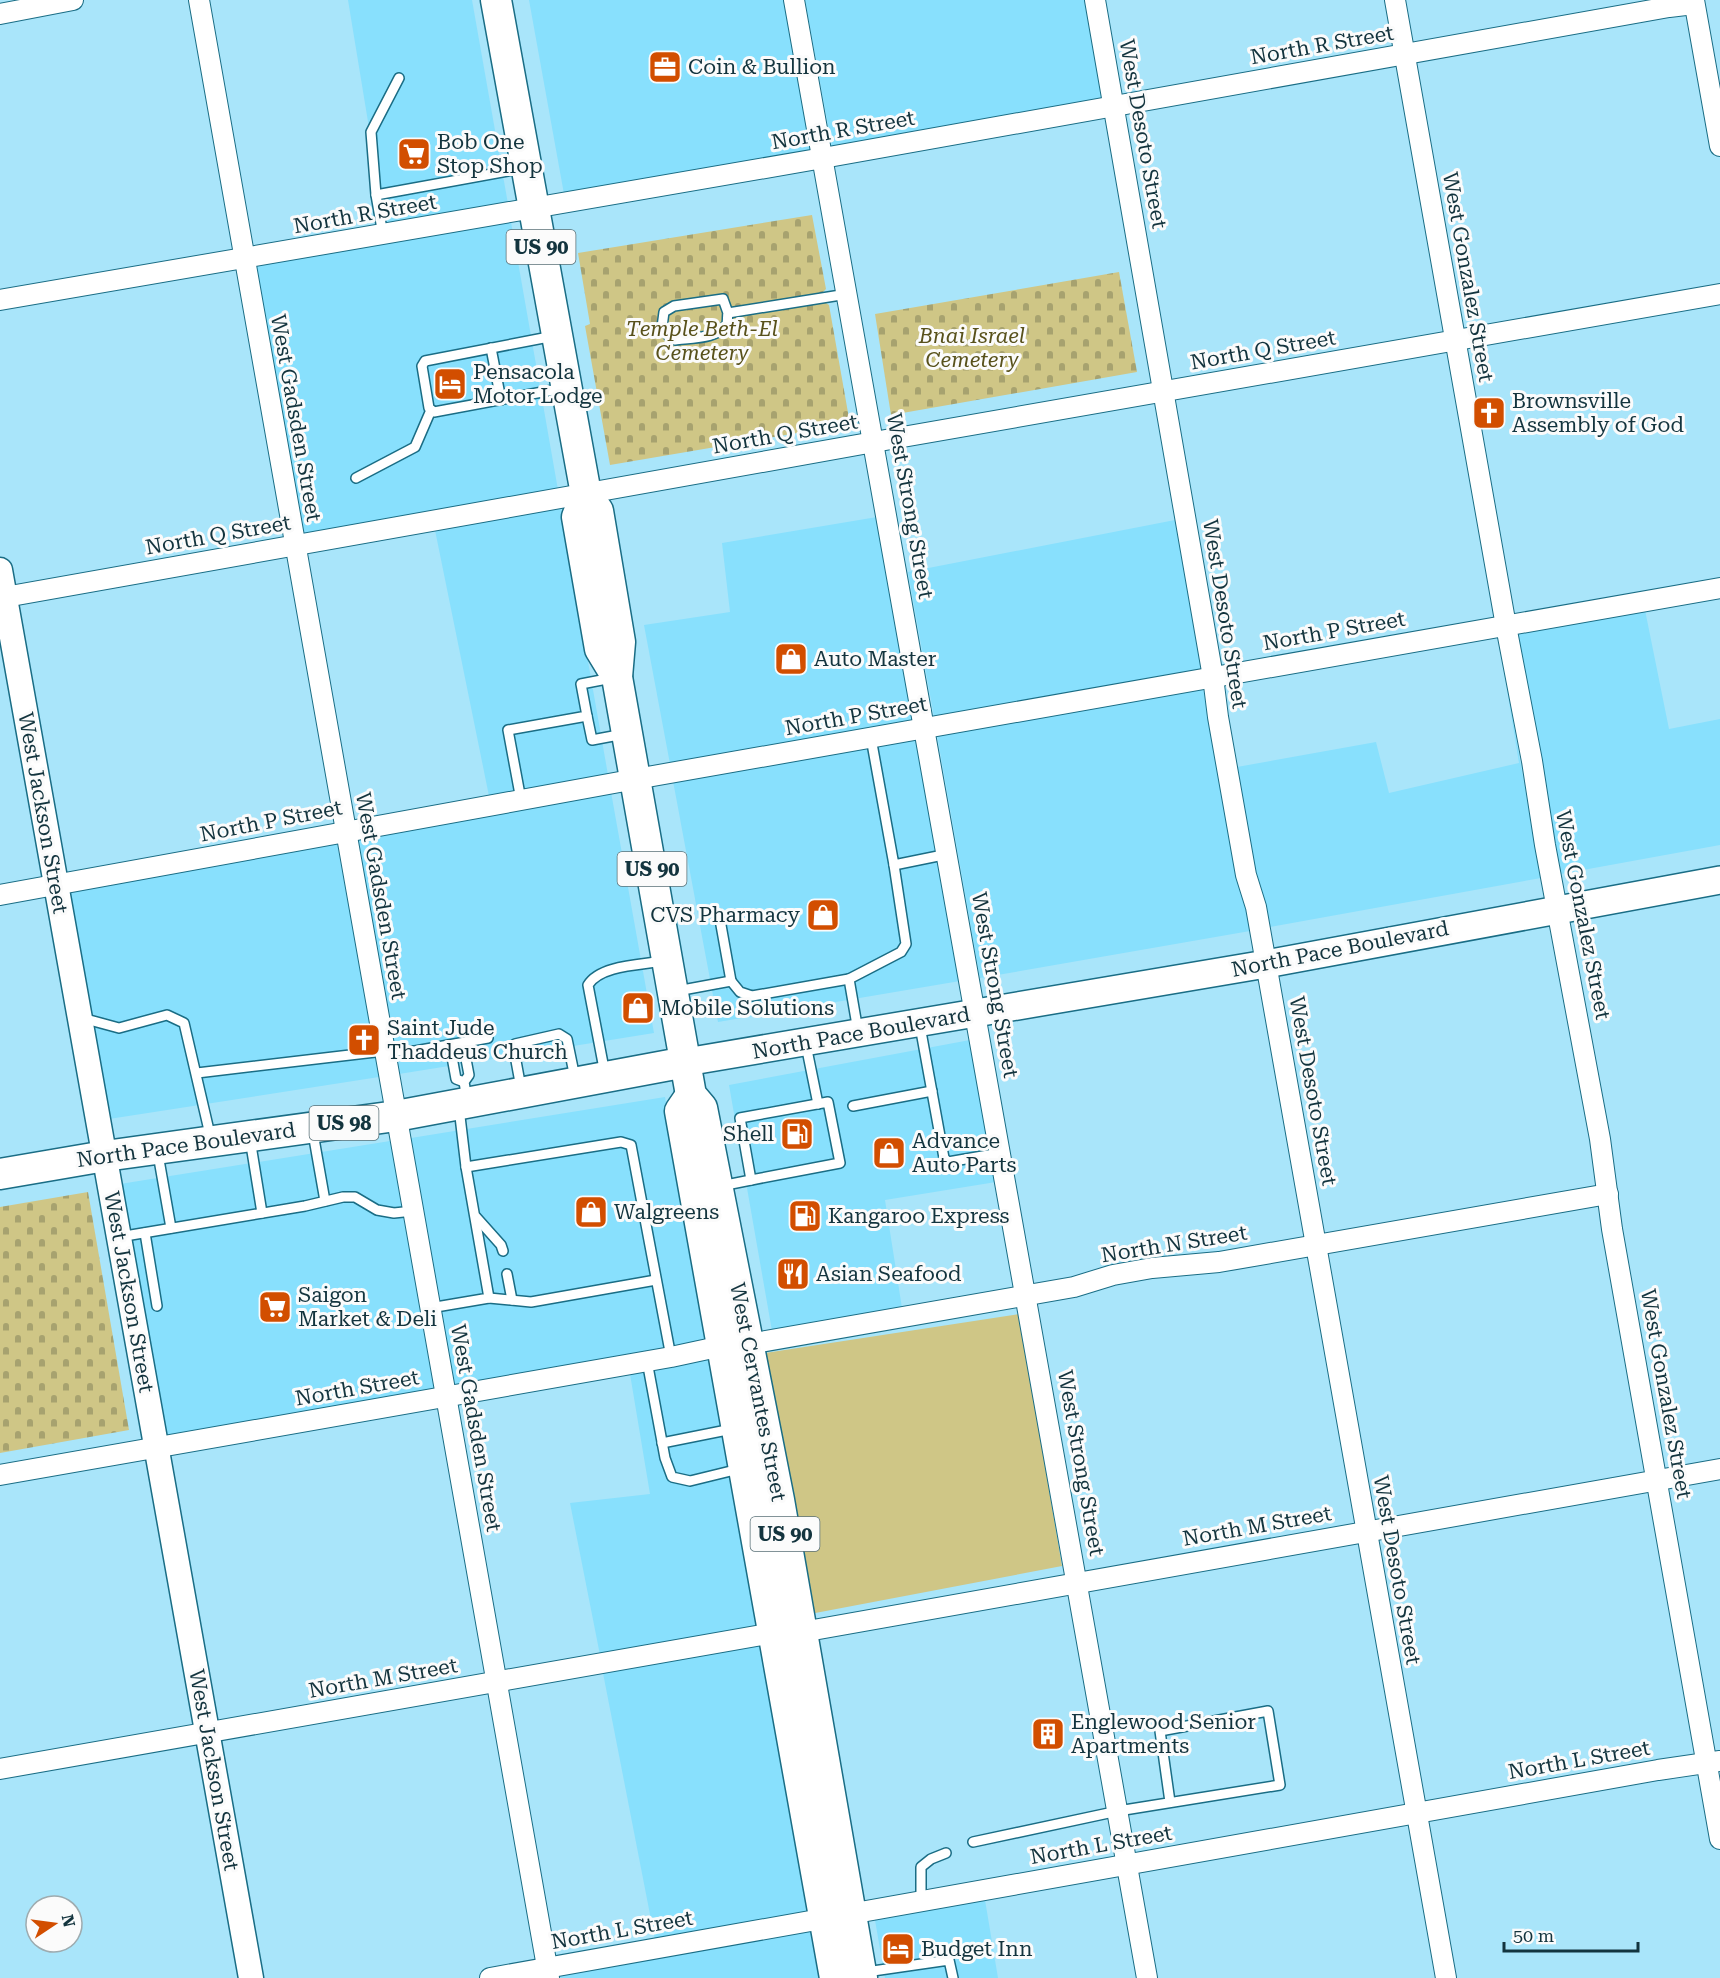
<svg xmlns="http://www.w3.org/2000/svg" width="1720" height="1978" font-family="'Roboto Serif',serif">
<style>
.built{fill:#88e0fd}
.grass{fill:#cfc686}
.cemetery{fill:url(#cemetery-stones)}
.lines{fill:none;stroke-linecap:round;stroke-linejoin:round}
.service-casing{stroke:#1a6d85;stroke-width:12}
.minor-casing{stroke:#1a6d85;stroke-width:22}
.tertiary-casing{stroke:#1a6d85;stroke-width:27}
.secondary-casing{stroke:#1a6d85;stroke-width:30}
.primary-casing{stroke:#1a6d85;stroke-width:33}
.service{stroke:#fff;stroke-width:9}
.minor{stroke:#fff;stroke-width:20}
.tertiary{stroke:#fff;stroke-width:24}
.secondary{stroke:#fff;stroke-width:27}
.primary{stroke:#fff;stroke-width:30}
.labels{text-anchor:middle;stroke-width:6;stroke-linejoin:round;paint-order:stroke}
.shield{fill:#fbfbfb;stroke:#597077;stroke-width:1.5}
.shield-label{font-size:20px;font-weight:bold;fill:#13343e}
.street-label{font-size:21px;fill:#13343e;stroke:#fbfbfb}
.poi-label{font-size:21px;fill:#13343e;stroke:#fbfbfb;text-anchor:start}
.park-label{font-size:21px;font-style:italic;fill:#58511b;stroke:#fbfbfb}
</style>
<defs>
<pattern id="cemetery-stones" width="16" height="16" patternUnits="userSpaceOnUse" patternTransform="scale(1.5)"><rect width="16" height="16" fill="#cfc686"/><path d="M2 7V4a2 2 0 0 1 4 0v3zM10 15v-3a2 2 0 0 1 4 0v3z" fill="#a7a26f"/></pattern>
</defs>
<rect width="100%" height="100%" fill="#a9e5fa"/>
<g class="built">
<polygon points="348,0 472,0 508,204 385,225"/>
<polygon points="529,0 784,0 811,151 564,194"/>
<polygon points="805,0 1084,0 1102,99 832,147"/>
<polygon points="511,222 558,490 304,535 255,266"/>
<polygon points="561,508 608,775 489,796 435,530"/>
<polygon points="877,517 913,721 670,764 644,625 730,612 722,543"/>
<polygon points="1175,520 1201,670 934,717 908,572"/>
<polygon points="1645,610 1669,729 1720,719 1720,845 1561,874 1518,633"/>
<polygon points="1503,665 1541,878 1270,927 1266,904 1256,872 1237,767 1376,742 1389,793 1519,763"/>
<polygon points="1203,688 1236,877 1246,909 1250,931 980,978 937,735"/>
<polygon points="917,739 960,981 718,1022 673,781"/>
<polygon points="611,792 654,1033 399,1074 357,838"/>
<polygon points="337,842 379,1077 109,1119 68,893"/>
<polygon points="970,1040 996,1182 885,1200 902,1308 772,1331 729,1085"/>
<polygon points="665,1097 708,1340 454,1386 411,1138"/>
<polygon points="390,1141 434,1390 165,1436 120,1184"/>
<polygon points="711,1358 758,1626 600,1655 570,1503 650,1494 630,1374"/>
<polygon points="762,1644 809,1913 655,1940 603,1673"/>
<polygon points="985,1900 998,1978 885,1978 875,1920"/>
<polygon points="812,1930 821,1978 560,1978 559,1975"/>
</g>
<polygon class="grass" points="1019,1314 1062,1566 810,1614 759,1354"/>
<g class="cemetery">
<polygon points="812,215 826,289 823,292 826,303 829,305 850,424 610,465 585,326 590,324 578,253"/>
<polygon points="1119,272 1137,372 891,415 875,314"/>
<polygon points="88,1192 129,1430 0,1453 0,1207"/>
</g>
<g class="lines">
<defs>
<g id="service">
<polyline points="376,195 524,168"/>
<polyline points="383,235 376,195 371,132 399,78"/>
<path d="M728,313L723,299L674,306L664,312L662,327L670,338L675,340C689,338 721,339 727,323C728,320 727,316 728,313L847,294"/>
<polyline points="554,336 425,361 422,366 429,408 434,412 564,388"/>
<polyline points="491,348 501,400"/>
<polyline points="356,478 415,447 431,410"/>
<polyline points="587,716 592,740 624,734"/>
<polyline points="871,738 894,865 948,854"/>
<polyline points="521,800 508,730 587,716 581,684 612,678"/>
<polyline points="719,914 731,981"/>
<polyline points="677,991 731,981 740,992 752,996 849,979"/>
<polyline points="82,1018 119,1028 167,1015 184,1023 211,1139"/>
<polyline points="920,1026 944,1158 948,1162 1000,1153"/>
<polyline points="858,1031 849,979 901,952 906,944 894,865"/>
<polyline points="457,1044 458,1050 465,1054 469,1075 464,1082 467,1099"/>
<polyline points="806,1045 818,1104"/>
<polyline points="458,1050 452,1057 456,1079 464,1082"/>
<polyline points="197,1073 384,1051 415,1051 488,1038"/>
<path d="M605,1074L588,985C600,965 641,965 663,961"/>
<polyline points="521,1088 514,1050 515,1044 559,1034 567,1039 575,1078"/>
<polygon points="828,1102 840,1163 751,1180 740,1118"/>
<polyline points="853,1106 932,1091"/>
<polyline points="313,1133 325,1201"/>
<polyline points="250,1139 262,1213"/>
<polyline points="158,1154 171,1228"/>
<polyline points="466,1167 621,1142 631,1145 671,1357"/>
<polyline points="721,1186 751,1180"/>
<polyline points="476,1217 501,1245 503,1251"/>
<polyline points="145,1233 157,1306"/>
<polyline points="119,1237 305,1206 343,1197 355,1197 377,1210 394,1213 413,1211"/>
<polyline points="507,1274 512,1300"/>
<polyline points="489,1298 531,1302 656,1280"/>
<polyline points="430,1308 489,1298 466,1167 459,1108"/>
<polyline points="647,1361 665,1458 672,1477 690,1481 739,1469"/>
<polyline points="662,1443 732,1429"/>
<polyline points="973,1842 1118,1811 1280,1785 1268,1711 1160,1731 1170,1802"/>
<polyline points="921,1901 921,1867 931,1859 946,1853"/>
<polyline points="866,1972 949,1960 953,1978"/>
</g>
<g id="minor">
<polyline points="199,0 549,1978"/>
<polyline points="794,0 1147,1978"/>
<polyline points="1095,0 1213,677 1218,717 1246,875 1256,907 1446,1978"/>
<polyline points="1395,0 1506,626 1532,761 1545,845 1600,1139 1612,1229 1720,1839"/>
<polyline points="1694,0 1720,146"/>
<polyline points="0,14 73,0"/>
<polyline points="0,300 823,158 1669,7 1694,4"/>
<polyline points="0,598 874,442 1720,294"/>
<polyline points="0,895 636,779 1720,588"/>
<polyline points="749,1344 1074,1287 1113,1275 1152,1268 1219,1262 1608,1194"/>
<polyline points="0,1475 671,1357 722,1346"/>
<polyline points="802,1632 1720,1469"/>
<polyline points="0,1769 773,1633"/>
<polyline points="490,1978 1658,1770 1720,1761"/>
</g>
<polyline id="tertiary" points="0,570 251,1978"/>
<polyline id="secondary" points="686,1062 1266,964 1720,880"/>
<g id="primary">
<polyline points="496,0 586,494 598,511 620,642 617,677 691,1095 702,1108 779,1500 862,1978"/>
<polyline points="586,494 577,517 600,649 617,677"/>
<polyline points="691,1095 680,1111 835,1978"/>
<polyline points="0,1174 105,1156 396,1116 686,1062"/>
</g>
</defs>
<use href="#service" class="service-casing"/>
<use href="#minor" class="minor-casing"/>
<use href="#tertiary" class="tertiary-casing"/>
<use href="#secondary" class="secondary-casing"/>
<use href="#primary" class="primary-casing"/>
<use href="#service" class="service"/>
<use href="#minor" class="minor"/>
<use href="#tertiary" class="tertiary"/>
<use href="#secondary" class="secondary"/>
<use href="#primary" class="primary"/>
</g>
<defs>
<symbol id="office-square" viewBox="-11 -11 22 22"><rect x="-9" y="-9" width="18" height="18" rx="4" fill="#d24e00" stroke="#fbfbfb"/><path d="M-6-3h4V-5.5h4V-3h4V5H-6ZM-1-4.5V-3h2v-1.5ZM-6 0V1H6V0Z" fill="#fff"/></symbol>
<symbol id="supermarket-square" viewBox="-11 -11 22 22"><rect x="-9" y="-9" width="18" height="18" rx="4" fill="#d24e00" stroke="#fbfbfb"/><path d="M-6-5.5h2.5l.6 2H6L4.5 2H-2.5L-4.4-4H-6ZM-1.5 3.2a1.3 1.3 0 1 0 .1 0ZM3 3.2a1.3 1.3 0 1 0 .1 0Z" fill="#fff"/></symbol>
<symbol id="hotel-square" viewBox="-11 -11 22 22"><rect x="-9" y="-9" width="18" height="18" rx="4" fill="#d24e00" stroke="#fbfbfb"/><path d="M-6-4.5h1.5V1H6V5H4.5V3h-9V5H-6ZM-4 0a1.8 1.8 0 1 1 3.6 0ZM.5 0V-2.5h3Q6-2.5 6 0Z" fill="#fff"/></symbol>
<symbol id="church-square" viewBox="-11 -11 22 22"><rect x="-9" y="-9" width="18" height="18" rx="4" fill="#d24e00" stroke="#fbfbfb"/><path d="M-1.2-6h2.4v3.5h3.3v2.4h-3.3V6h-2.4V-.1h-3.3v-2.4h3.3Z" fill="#fff"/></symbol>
<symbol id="shop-square" viewBox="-11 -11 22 22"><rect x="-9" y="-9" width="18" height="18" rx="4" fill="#d24e00" stroke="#fbfbfb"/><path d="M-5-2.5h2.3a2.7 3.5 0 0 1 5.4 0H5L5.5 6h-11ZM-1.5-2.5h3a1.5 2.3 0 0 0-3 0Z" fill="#fff"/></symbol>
<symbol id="fuel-square" viewBox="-11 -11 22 22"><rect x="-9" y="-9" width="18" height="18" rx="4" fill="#d24e00" stroke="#fbfbfb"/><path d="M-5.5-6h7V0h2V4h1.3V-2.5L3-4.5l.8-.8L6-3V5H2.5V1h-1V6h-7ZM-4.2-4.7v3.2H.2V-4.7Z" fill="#fff"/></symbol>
<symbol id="restaurant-square" viewBox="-11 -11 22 22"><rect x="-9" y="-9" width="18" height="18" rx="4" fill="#d24e00" stroke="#fbfbfb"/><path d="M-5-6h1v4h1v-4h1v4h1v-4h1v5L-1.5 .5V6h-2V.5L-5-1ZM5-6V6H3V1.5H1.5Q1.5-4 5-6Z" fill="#fff"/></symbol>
<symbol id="building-square" viewBox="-11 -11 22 22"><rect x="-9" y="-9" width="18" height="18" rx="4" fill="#d24e00" stroke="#fbfbfb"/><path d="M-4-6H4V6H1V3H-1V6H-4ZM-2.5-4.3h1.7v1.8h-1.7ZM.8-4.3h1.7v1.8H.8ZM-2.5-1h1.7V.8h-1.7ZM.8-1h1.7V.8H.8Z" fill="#fff"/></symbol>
</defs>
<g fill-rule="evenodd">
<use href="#office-square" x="646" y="48" width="38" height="38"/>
<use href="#supermarket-square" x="395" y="135" width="38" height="38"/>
<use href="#hotel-square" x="431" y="365" width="38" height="38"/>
<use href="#church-square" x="1470" y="394" width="38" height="38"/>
<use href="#shop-square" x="772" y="640" width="38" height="38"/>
<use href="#shop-square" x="804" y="896" width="38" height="38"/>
<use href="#shop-square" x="619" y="989" width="38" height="38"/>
<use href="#church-square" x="345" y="1021" width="38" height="38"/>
<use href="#fuel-square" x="778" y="1115" width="38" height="38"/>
<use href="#shop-square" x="870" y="1134" width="38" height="38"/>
<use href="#shop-square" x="572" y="1193" width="38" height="38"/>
<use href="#fuel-square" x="786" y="1197" width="38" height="38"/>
<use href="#restaurant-square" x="774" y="1255" width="38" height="38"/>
<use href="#supermarket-square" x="256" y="1288" width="38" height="38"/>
<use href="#building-square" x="1029" y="1715" width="38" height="38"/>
<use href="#hotel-square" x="879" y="1930" width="38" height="38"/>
</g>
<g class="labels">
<g class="shield">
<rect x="506.5" y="230" width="69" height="34" rx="4.5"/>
<rect x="617.5" y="852" width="69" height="34" rx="4.5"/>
<rect x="309.5" y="1106" width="69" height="34" rx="4.5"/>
<rect x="750.5" y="1517" width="69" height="34" rx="4.5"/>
</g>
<g class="shield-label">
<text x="541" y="254">US 90</text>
<text x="652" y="876">US 90</text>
<text x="344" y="1130">US 98</text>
<text x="785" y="1541">US 90</text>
</g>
<g class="street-label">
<text transform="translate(1322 45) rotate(-10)" y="7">North R Street</text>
<text transform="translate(843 130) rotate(-10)" y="7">North R Street</text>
<text transform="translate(1143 134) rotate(80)" y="7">West Desoto Street</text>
<text transform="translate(365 214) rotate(-10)" y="7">North R Street</text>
<text transform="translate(1468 277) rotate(80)" y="7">West Gonzalez Street</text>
<text transform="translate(1263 350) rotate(-10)" y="7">North Q Street</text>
<text transform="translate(296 418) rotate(80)" y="7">West Gadsden Street</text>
<text transform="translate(785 434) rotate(-10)" y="7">North Q Street</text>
<text transform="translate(910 506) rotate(80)" y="7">West Strong Street</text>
<text transform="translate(218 535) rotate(-10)" y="7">North Q Street</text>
<text transform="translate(1225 614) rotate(81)" y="7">West Desoto Street</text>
<text transform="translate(1334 631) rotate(-10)" y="7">North P Street</text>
<text transform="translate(856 716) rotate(-10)" y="7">North P Street</text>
<text transform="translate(43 813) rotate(80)" y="7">West Jackson Street</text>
<text transform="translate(271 821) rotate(-11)" y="7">North P Street</text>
<text transform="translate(381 896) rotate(80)" y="7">West Gadsden Street</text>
<text transform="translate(1583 915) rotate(79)" y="7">West Gonzalez Street</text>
<text transform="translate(1340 949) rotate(-11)" y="7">North Pace Boulevard</text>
<text transform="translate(995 985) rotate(80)" y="7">West Strong Street</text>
<text transform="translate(861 1033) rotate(-10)" y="7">North Pace Boulevard</text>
<text transform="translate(1313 1091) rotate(80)" y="7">West Desoto Street</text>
<text transform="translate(186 1145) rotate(-8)" y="7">North Pace Boulevard</text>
<text transform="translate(1174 1244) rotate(-9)" y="7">North N Street</text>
<text transform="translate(129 1292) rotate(80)" y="7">West Jackson Street</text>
<text transform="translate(357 1388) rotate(-10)" y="7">North Street</text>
<text transform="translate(758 1392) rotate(79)" y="7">West Cervantes Street</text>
<text transform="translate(1666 1394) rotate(80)" y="7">West Gonzalez Street</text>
<text transform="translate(476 1428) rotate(80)" y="7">West Gadsden Street</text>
<text transform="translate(1081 1463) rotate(80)" y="7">West Strong Street</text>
<text transform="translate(1257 1526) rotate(-10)" y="7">North M Street</text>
<text transform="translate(1397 1570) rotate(80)" y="7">West Desoto Street</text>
<text transform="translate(383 1678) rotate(-10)" y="7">North M Street</text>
<text transform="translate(1579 1760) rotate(-10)" y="7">North L Street</text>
<text transform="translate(214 1770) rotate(80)" y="7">West Jackson Street</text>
<text transform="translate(1101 1845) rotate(-10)" y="7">North L Street</text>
<text transform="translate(622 1930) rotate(-10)" y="7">North L Street</text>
</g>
<g class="poi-label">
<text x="688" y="74">Coin &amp; Bullion</text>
<text x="437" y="149">Bob One<tspan x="437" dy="24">Stop Shop</tspan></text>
<text x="473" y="379">Pensacola<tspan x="473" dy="24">Motor Lodge</tspan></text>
<text x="1512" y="408">Brownsville<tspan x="1512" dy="24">Assembly of God</tspan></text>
<text x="814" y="666">Auto Master</text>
<text x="800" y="922" text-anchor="end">CVS Pharmacy</text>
<text x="661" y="1015">Mobile Solutions</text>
<text x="387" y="1035">Saint Jude<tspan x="387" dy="24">Thaddeus Church</tspan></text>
<text x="774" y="1141" text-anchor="end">Shell</text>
<text x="912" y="1148">Advance<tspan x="912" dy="24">Auto Parts</tspan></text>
<text x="614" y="1219">Walgreens</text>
<text x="828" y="1223">Kangaroo Express</text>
<text x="816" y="1281">Asian Seafood</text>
<text x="298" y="1302">Saigon<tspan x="298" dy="24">Market &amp; Deli</tspan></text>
<text x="1071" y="1729">Englewood Senior<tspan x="1071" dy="24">Apartments</tspan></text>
<text x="921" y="1956">Budget Inn</text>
</g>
<g class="park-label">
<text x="702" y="336">Temple Beth-El<tspan x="702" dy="24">Cemetery</tspan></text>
<text x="972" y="343">Bnai Israel<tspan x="972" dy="24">Cemetery</tspan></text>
</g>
</g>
<g transform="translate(54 1924) rotate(77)"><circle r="28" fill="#fbfbfb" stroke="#9eabaf" stroke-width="1.5"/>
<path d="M0-4.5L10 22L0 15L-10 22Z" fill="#d24e00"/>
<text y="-9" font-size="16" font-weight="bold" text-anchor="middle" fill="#13343e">N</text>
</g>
<path d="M1504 1942v9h134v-9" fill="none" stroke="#13343e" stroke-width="3"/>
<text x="1513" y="1942" font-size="18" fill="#13343e" stroke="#fbfbfb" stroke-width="4.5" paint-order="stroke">50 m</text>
</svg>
